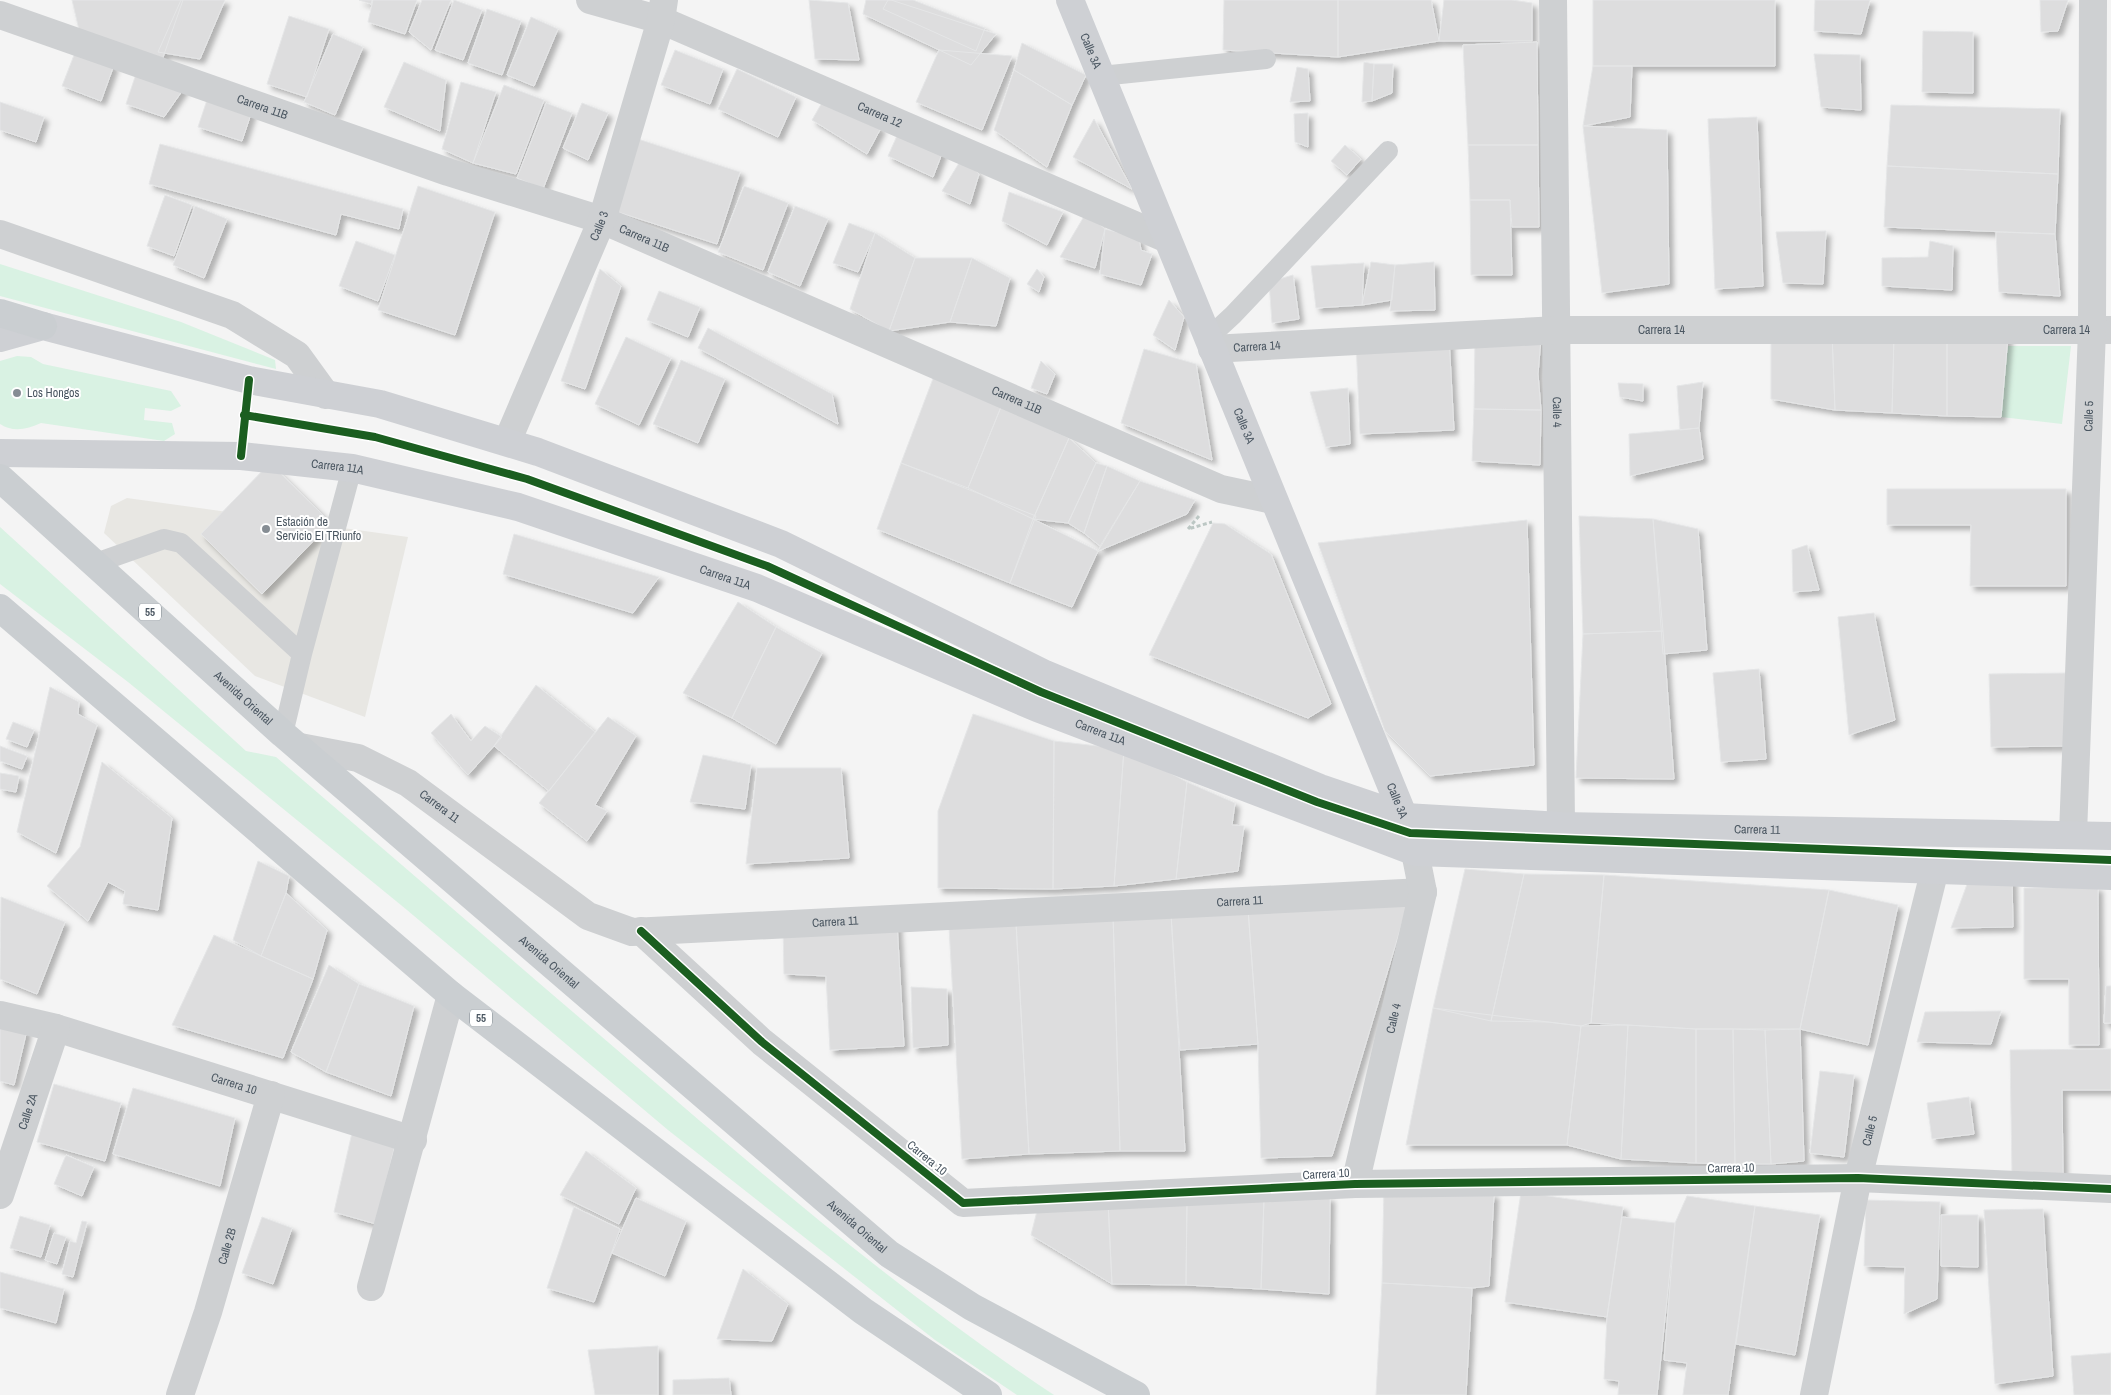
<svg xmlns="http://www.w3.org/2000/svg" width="2111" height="1395" font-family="'Archivo Narrow',sans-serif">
	<defs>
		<filter id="shadow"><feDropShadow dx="4.5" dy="4.5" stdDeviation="2.5" flood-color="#0004"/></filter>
	</defs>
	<rect width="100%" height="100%" fill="#f4f4f4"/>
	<!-- commercial -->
	<path fill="#e8e7e3" d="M127 498 408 537 365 717 255 676 104 533 111 506Z"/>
	<!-- green -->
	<path fill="#d9f2e3" d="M0 264 181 322 275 360 276 369 0 296Z
		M2008 346H2071L2062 424 2001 417Z
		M17 356 31 357 43 364 171 391 181 406 171 411 145 408 144 420 172 423 175 434 164 441 41 423C27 429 14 433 0 424V361Z
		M0 527 246 751 276 757C396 860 517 964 637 1067 771 1182 906 1297 1054 1395H1017L935 1340 668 1130 407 910 128 682 0 584Z"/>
	<!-- building -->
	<path fill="#ddddde" stroke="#e5e6e7" filter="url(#shadow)" d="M72 0H183L160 66 79 30Z
		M181 0H225L200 59 158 52Z
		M359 0H372L371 4Z
		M373 0H417L405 34 368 22Z
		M422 0H451L431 50 409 32Z
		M454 0 482 10 463 60 435 50Z
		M809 0 848 3 859 60 815 59Z
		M866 0H891L996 34 971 65 863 14Z
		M888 0H913L985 28 976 51 883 9Z
		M1224 0H1338V57L1223 50Z
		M1338 0H1431L1439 41 1338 57Z
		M1444 0H1512L1532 3V41H1439Z
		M1593 0H1775V66H1593Z
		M1815 0H1870L1861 34 1814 31Z
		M2040 0H2068L2058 31 2041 32Z
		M487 9 521 21 502 75 468 63Z
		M289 16 329 29 307 97 267 84Z
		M531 17 558 29 534 86 507 75Z
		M1923 31 1973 32V93L1922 92Z
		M333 34 363 47 335 115 304 102Z
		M1537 42 1538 145H1468L1463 45Z
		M1022 43 1086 75 1072 105 1014 70Z
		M76 50 114 65 101 101 62 86Z
		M675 50 723 69 710 104 661 85Z
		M939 50 1012 56 982 130 916 102Z
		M1814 54 1860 55 1861 110 1821 107Z
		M404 62 446 80 440 131 384 107Z
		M1364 62 1374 64 1372 101 1362 102Z
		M1374 64H1393L1392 93 1372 101Z
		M1593 66H1632L1630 117 1583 126Z
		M1297 67 1308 69 1310 101 1290 102Z
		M138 68 187 84 164 117 126 104Z
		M737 69 796 97 778 137 718 109Z
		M1014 70 1072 105 1047 167 994 130Z
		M461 82 496 92 473 163 442 149Z
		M504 85 544 100 516 174 473 163Z
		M209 94 253 108 242 141 198 127Z
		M827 94 881 128 867 154 812 120Z
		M0 102 44 117 36 142 0 130Z
		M546 103 572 113 543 189 517 178Z
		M582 103 608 113 588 160 563 148Z
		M1891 105 2060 109 2058 174 1887 166Z
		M1308 113V147L1295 142 1294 114Z
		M1757 117 1763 286 1715 289 1708 119Z
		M1094 119 1132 189 1073 157Z
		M1583 126 1667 130 1669 284 1602 293Z
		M900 129 943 151 933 177 888 156Z
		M638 139 740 172 717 244 615 211Z
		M160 144 403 209 399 229 341 214 336 235 149 184Z
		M1345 145 1361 159 1347 175 1331 161Z
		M1468 145H1538L1539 227H1512L1510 200H1470Z
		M962 158 979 174 970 204 942 191Z
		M1887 166 2058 174 2055 234 1884 227Z
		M418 186 495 212 455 335 378 310Z
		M744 186 788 203 763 270 718 252Z
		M1009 192 1063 212 1047 245 1002 221Z
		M165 195 192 205 174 256 147 246Z
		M1470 200H1510L1512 275H1471Z
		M195 206 227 219 204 278 173 265Z
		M795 206 828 219 800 286 768 272Z
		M1086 213 1105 229 1095 268 1060 257Z
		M849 223 875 233 858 272 833 263Z
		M1105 229 1139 238 1141 250 1152 254 1141 285 1100 274Z
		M1826 231 1823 284 1783 283 1776 232Z
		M1996 232 2055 234 2060 296 1999 292Z
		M875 233 915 258 889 331 850 309Z
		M356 241 395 255 378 301 339 286Z
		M1930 241 1953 246 1952 290 1882 286V258L1928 257Z
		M915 258H972L950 322 889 331Z
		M972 258 1010 278 996 326 950 322Z
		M1371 262 1395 265 1392 300 1362 305Z
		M1434 262 1435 310 1390 311 1395 265Z
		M1364 263 1362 305 1316 308 1311 266Z
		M600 269 621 286 585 389 561 381Z
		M1037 269 1044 277 1039 292 1027 284Z
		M1293 275 1299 319 1272 323 1269 282Z
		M659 291 700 307 688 337 647 320Z
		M1169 300 1184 317 1175 350 1153 335Z
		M708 328 832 394 838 424 698 348Z
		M1832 333 1835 410 1771 399V337Z
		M1832 333 1894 335 1892 413 1835 410Z
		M1894 335 1947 338V416L1892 413Z
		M2008 336 2001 417 1947 416V338Z
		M626 337 671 358 639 425 595 404Z
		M1475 337 1541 338 1538 374 1541 410 1474 409Z
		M1449 338 1454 430 1360 434 1356 342Z
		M1144 349 1196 364 1212 460 1121 423Z
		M681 360 725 379 698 443 653 424Z
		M1041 361 1055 374 1047 394 1031 388Z
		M934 376 1001 407 968 488 901 463Z
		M1703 382 1699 428 1680 430 1677 386Z
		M1618 383 1643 384V401L1620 397Z
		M1348 388 1350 444 1326 447 1310 392Z
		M1001 407 1069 438 1033 519 968 488Z
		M1474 409 1541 410 1540 465 1472 461Z
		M1699 428 1703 459 1630 476 1629 434Z
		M1069 438 1096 463 1068 523 1033 519Z
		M270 463 331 523 262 594 201 534Z
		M901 463 1036 516 1010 583 877 529Z
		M1096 463 1107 466 1084 533 1068 523Z
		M1107 466 1140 481 1100 546 1084 533Z
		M1140 481 1195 500 1187 514 1098 551Z
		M1887 489H2066V586H1970L1971 525H1887Z
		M1579 516 1653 519 1663 631 1583 634Z
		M1033 519 1098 551 1072 607 1010 583Z
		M1653 519 1698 529 1707 650 1663 654Z
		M1527 520 1534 765 1430 776 1385 731 1318 543Z
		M1213 523 1225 524 1271 554 1331 704 1308 718 1149 655Z
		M514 534 659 577 633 613 503 574Z
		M1807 545 1819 590 1793 592 1792 550Z
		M738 602 776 627 732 718 683 693Z
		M1874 613 1895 720 1849 735 1838 617Z
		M776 627 822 653 776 744 732 718Z
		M1663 631 1674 779 1576 778 1583 634Z
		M1759 669 1766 759 1721 762 1713 673Z
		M2067 673 2069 746 1991 747 1989 674Z
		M536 685 595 732 549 791 494 746Z
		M50 687 79 702 78 714 97 725 56 853 17 832Z
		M451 714 471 741 485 726 502 737 468 775 431 733Z
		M973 714 1054 741 1053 889 938 888V811Z
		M608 717 636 736 595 805 607 811 587 841 539 803Z
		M13 722 34 730 27 747 6 739Z
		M1054 741 1124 749 1114 886 1053 889Z
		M0 746 27 756 22 769 0 761Z
		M1124 749 1187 782 1176 879 1114 886Z
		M703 755 751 765 745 809 690 802Z
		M102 762 172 818 158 910 123 904 125 891 108 882 88 921 47 886 80 847Z
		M757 768H841L849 858 746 864Z
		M0 773 19 776 16 792 0 789Z
		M1187 782 1235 803 1232 825 1244 826 1238 871 1176 879Z
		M258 861 289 876 286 893 261 956 233 940Z
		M1465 869 1524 874 1491 1021 1433 1008Z
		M1524 874 1604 875 1591 1023 1581 1026 1548 1022 1491 1021Z
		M1604 875 1829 890 1800 1029H1696L1591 1023Z
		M2012 878 2013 927 1951 928 1969 879Z
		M2098 887 2099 1045H2069V979H2024V888Z
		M1829 890 1898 905 1868 1045 1800 1029Z
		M286 893 327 930 313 979 261 956Z
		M1 897 65 922 37 994 0 979Z
		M1409 900 1332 1156 1261 1158 1258 1044 1248 909Z
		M1248 909 1258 1044 1180 1050 1171 914Z
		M1113 914H1171L1185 1151H1120Z
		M1113 914 1120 1151 1029 1154 1016 923Z
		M897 923 904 1046 830 1050 826 976 784 974 783 926Z
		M1016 923 1029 1154 962 1159 949 927Z
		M214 935 313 979 283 1058 172 1025Z
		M329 965 359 984 326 1072 291 1052Z
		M359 984 414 1006 391 1096 326 1072Z
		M2106 986H2111V1023H2104Z
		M911 987 947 989 948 1045 913 1048Z
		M1433 1008 1581 1026 1567 1145H1406Z
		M2001 1011 1991 1044 1917 1042 1925 1012Z
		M0 1024 27 1030 14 1085 0 1081Z
		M1628 1025 1696 1029V1163L1621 1159Z
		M1628 1025 1621 1159 1567 1145 1581 1026Z
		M1696 1029H1733L1735 1164 1696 1163Z
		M1733 1029 1765 1030 1771 1164H1735Z
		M1800 1029 1804 1161 1771 1164 1765 1030Z
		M2111 1049V1090H2062L2063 1174H2012L2010 1050Z
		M1820 1071 1854 1075 1844 1157 1810 1153Z
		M54 1084 121 1103 105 1161 37 1142Z
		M133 1088 235 1118 220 1186 113 1154Z
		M1969 1097 1974 1134 1932 1139 1927 1103Z
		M354 1124 397 1136 376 1224 334 1212Z
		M586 1151 636 1188 619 1224 560 1195Z
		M66 1155 94 1167 82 1196 54 1184Z
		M1384 1186 1494 1194 1489 1286 1472 1288 1382 1283Z
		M1521 1192 1623 1207 1607 1317 1505 1302Z
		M1687 1196 1755 1206 1728 1395H1683L1687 1363 1664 1360 1675 1223Z
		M1330 1197 1329 1294 1261 1289 1264 1198Z
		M636 1198 686 1221 665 1276 612 1253Z
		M1264 1198 1261 1289 1186 1285 1187 1199Z
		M1187 1199 1186 1285 1112 1284 1108 1201Z
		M1866 1200 1940 1202 1937 1299 1904 1314 1905 1267 1864 1266Z
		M1108 1201 1112 1284 1031 1235 1039 1203Z
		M1755 1206 1820 1215 1795 1355 1736 1344Z
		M574 1207 620 1229 594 1302 547 1288Z
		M2043 1209 2053 1376 1995 1384 1984 1210Z
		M1941 1215H1978V1267L1941 1266Z
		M20 1216 50 1225 41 1257 10 1248Z
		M262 1217 292 1228 273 1284 242 1273Z
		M1622 1217 1675 1223 1657 1395H1618L1619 1381 1604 1379 1607 1317Z
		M82 1221 87 1222 73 1277 62 1274 70 1241 76 1243Z
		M54 1233 66 1237 57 1264 45 1260Z
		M743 1269 788 1304 772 1341 717 1339Z
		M0 1272 64 1289 56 1323 0 1308Z
		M1382 1283 1472 1288 1466 1395H1376Z
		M658 1346V1395H595L588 1350Z
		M2111 1353V1395H2074L2071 1356Z
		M729 1378 731 1395H673V1380Z"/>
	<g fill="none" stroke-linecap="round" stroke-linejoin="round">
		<!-- path -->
		<path stroke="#bcc7c4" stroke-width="3" stroke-dasharray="4 2.5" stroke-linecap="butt" d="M1199 516 1188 529 1212 522"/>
		<!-- lane -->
		<path stroke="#ced0d2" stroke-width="20" d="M1101 76 1266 59
			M1207 339 1233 315 1388 151
			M96 563 164 539 181 543 302 654
			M283 734 302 654 352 468"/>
		<!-- street -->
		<g stroke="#ced0d2" stroke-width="28">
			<path id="s1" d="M590 0 661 20 1167 239"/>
			<path id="s2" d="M1553 0 1561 826"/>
			<path id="s3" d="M0 15 448 172 602 220 1221 489 1273 500"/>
			<path d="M0 234 232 315 297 355 326 395"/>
			<path id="s4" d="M1212 349 1558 330H2111"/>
			<path id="s5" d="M507 442 602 220 661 20 664 0"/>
			<path id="s6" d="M300 747 358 758 408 783 588 916 632 932 1423 892"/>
			<path id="s7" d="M2073 834 2092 330 2093 0"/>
			<path d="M641 931 762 1042 963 1203 1355 1184 1858 1178 2111 1189"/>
			<path id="s8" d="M0 1015 56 1028 413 1140"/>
			<path id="s9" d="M1355 1184 1423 892 1415 852"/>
			<path id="s10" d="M0 1195 56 1028"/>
			<path d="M371 1287 451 995"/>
			<path id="s11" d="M180 1395 208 1312 271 1095"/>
			<path id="s12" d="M1814 1395 1858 1178 1935 869"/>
		</g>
		<!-- secondary -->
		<g stroke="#ced0d4" stroke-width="28">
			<path id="s13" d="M1070 0 1408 827"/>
			<path id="s14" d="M0 338 43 326 249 380 380 404 538 452 781 544 1045 674 1320 788 1405 817 1561 826 2111 836"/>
			<path id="s15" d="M0 453 241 456 352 468 518 507 757 588 1037 708 1415 852 2111 876"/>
		</g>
		<!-- primary -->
		<g stroke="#caced1" stroke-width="28">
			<path d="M0 313 43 326"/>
			<path id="s16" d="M0 478 283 734 889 1254 972 1307 1136 1395"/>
			<path d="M0 608 451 995 863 1311 988 1395"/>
		</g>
		<!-- cycleway casing -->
		<g stroke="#fff" stroke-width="11">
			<path id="cycleway" d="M244 415 375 437 527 479 767 566 1041 692 1317 802 1410 833 2111 860
				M241 456 249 380
				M641 931 762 1042 963 1203 1355 1184 1858 1178 2111 1189"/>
		</g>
		<!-- cycleway -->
		<use href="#cycleway" stroke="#1b5e20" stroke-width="8"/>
	</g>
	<!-- markers -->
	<g fill="#868d94" stroke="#fff" stroke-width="2">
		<circle cx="17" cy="393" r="5"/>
		<circle cx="266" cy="529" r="5"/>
	</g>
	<g text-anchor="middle" stroke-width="4" stroke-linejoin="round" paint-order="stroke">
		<!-- shield labels -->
		<g fill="#fff" stroke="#808990" stroke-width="1">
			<rect x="139" y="603.5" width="22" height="17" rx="4"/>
			<rect x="470" y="1009.5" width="22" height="17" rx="4"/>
		</g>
		<g font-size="11" font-weight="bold" fill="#4a5661">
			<text x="150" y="616">55</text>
			<text x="481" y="1022">55</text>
		</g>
		<!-- street labels -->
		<g font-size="12" fill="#4a5661" stroke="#fff">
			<text dy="4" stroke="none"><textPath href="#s13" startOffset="55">Calle 3A</textPath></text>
			<text dy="4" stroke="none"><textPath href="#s3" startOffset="278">Carrera 11B</textPath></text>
			<text dy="4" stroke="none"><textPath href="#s1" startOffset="312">Carrera 12</textPath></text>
			<text dy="4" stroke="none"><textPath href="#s5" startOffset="235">Calle 3</textPath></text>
			<text dy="4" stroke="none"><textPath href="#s3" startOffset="682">Carrera 11B</textPath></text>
			<text dy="4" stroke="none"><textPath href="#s4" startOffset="450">Carrera 14</textPath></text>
			<text dy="4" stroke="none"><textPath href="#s4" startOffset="855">Carrera 14</textPath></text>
			<text dy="4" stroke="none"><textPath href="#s4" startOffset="45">Carrera 14</textPath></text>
			<text dy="4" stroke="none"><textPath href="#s3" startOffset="1088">Carrera 11B</textPath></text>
			<text dy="4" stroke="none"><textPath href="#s2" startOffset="412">Calle 4</textPath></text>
			<text dy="4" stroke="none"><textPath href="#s7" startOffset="418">Calle 5</textPath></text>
			<text dy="4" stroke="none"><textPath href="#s13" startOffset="460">Calle 3A</textPath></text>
			<text dy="4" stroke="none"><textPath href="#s15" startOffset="338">Carrera 11A</textPath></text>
			<text dy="4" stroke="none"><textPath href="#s15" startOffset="742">Carrera 11A</textPath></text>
			<text dy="4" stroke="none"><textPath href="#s16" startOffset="328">Avenida Oriental</textPath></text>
			<text dy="4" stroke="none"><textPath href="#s15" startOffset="1148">Carrera 11A</textPath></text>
			<text dy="4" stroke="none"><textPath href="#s13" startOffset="865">Calle 3A</textPath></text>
			<text dy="4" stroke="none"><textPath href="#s6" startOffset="154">Carrera 11</textPath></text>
			<text dy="4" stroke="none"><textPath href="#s14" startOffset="1850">Carrera 11</textPath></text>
			<text dy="4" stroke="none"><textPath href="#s6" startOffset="994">Carrera 11</textPath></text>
			<text dy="4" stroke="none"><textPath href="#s6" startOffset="589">Carrera 11</textPath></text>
			<text dy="4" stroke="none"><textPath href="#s16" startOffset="732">Avenida Oriental</textPath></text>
			<text dy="4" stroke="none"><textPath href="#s9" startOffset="170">Calle 4</textPath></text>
			<text dy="4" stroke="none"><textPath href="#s8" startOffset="244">Carrera 10</textPath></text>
			<text dy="4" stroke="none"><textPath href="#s10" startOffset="88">Calle 2A</textPath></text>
			<text dy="4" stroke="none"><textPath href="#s12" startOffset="270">Calle 5</textPath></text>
			<text transform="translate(927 1158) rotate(39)" y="4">Carrera 10</text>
			<text transform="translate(1731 1168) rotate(-1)" y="4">Carrera 10</text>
			<text transform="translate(1326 1174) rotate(-3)" y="4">Carrera 10</text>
			<text dy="4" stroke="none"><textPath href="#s16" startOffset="1138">Avenida Oriental</textPath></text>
			<text dy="4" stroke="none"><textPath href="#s11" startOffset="156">Calle 2B</textPath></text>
		</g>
		<!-- poi labels -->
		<g font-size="12" fill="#4a5661" stroke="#fff" text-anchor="start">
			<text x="27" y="397">Los Hongos</text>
			<text x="276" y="526">Estación de<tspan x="276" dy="14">Servicio El TRiunfo</tspan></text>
		</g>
	</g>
</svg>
